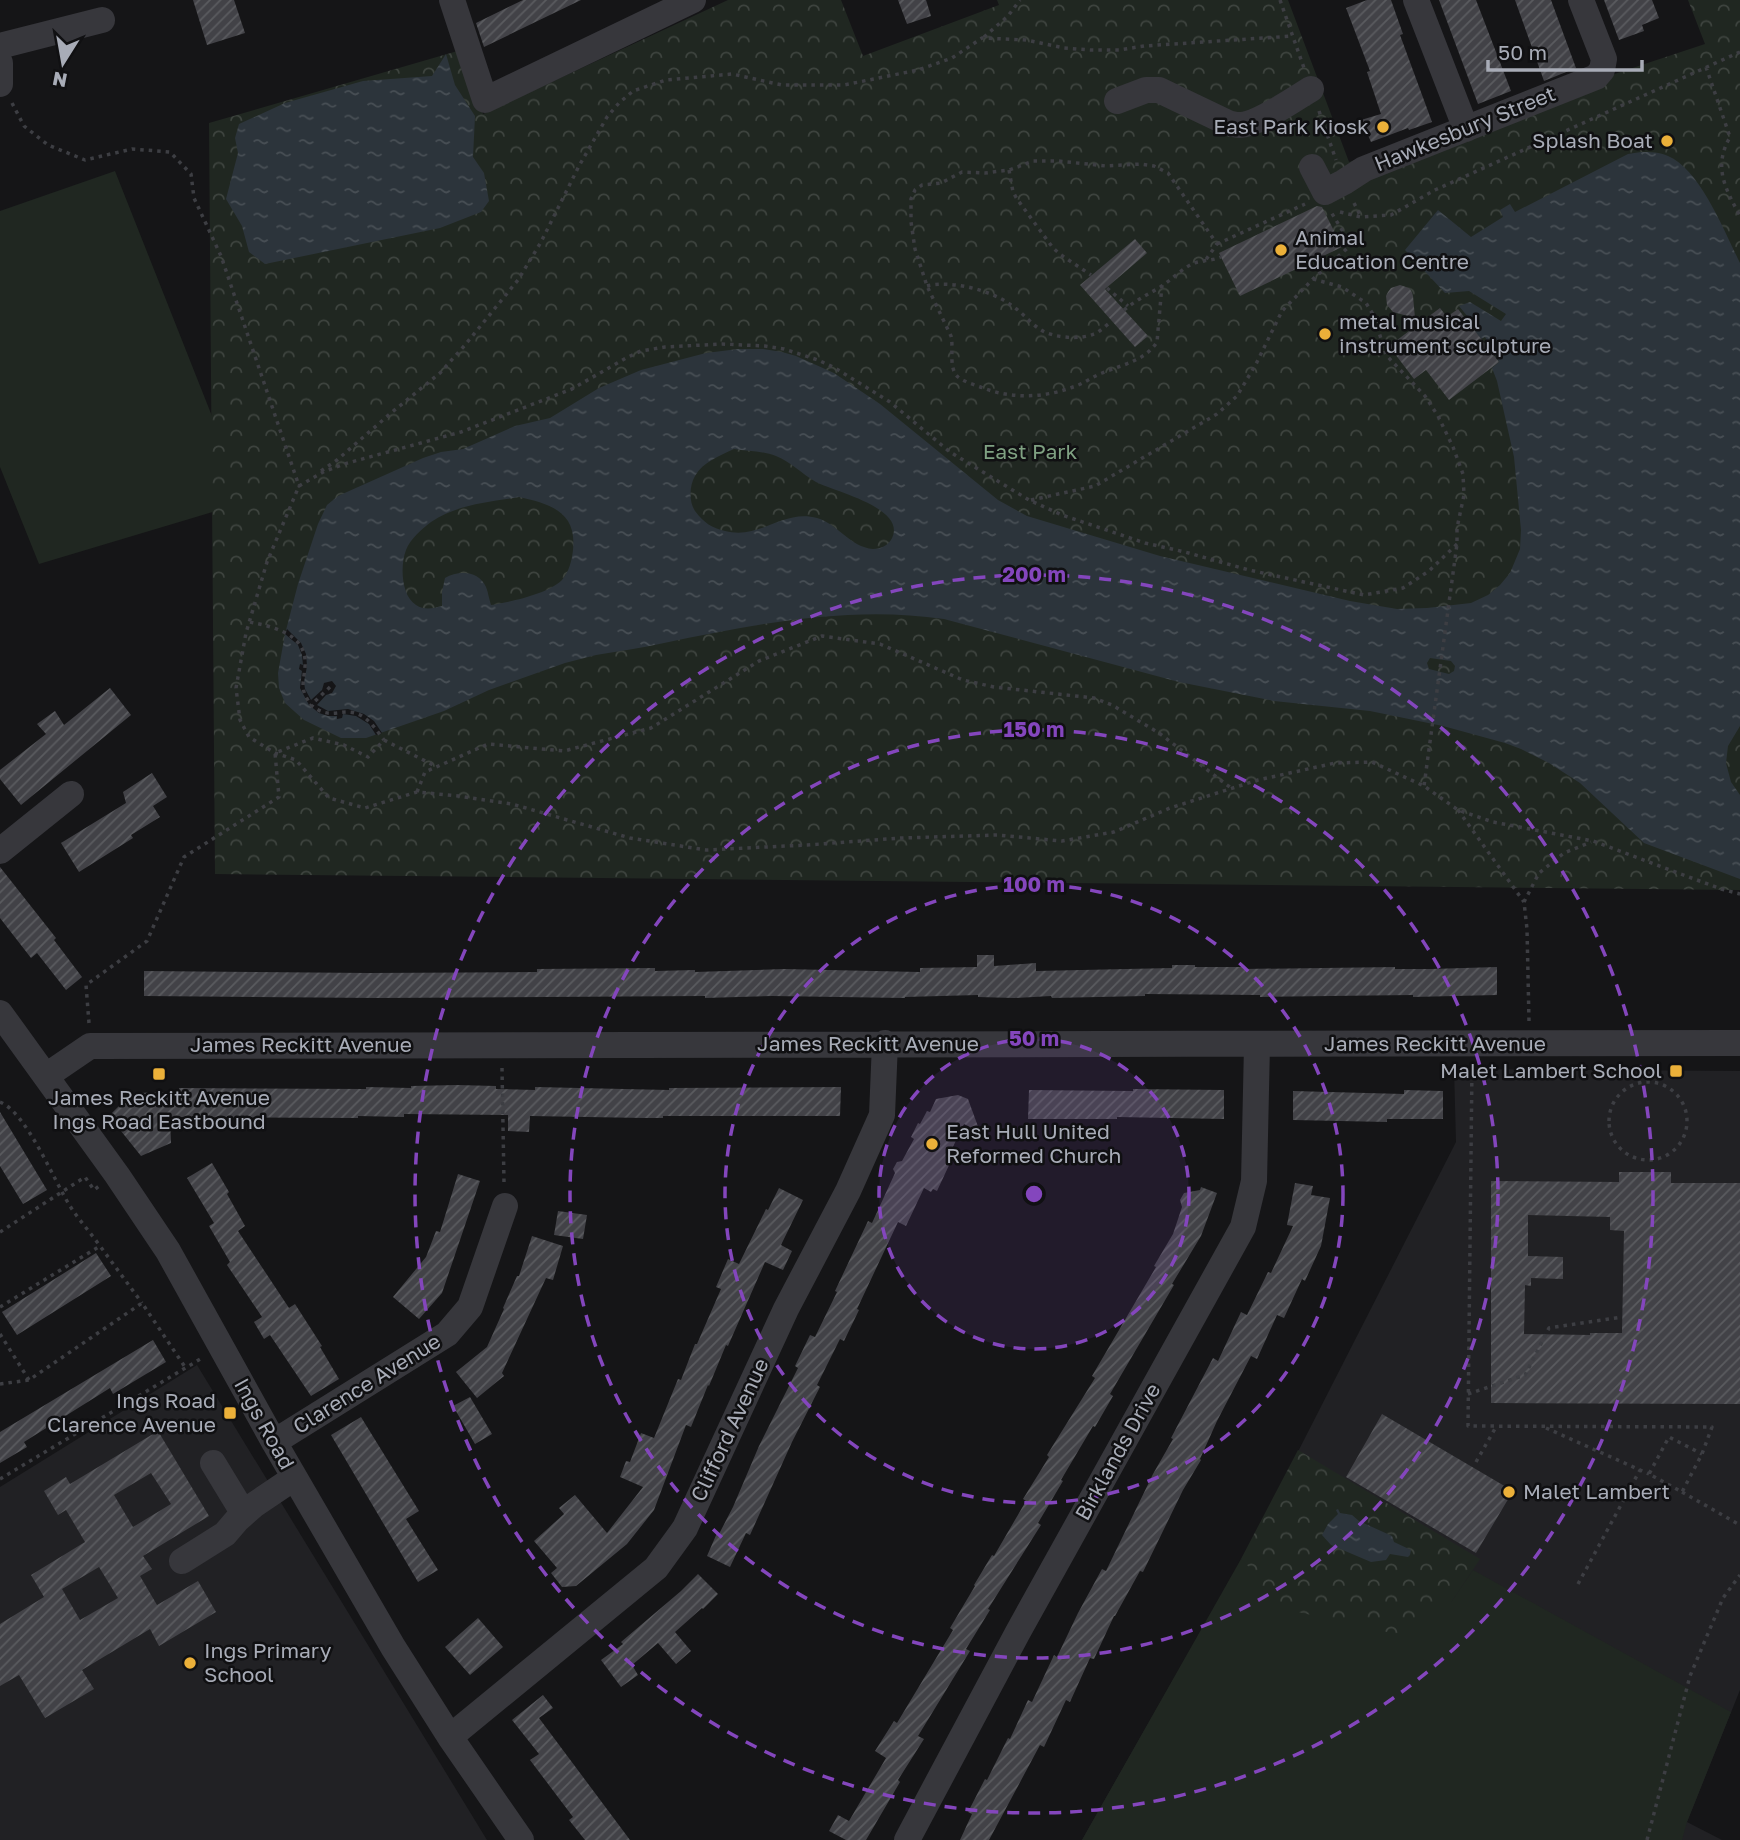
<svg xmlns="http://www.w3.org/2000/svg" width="1740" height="1840" font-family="'Golos Text',sans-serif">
	<defs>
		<pattern id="park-crowns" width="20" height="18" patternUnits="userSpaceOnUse" patternTransform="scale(1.75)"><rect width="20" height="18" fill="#202721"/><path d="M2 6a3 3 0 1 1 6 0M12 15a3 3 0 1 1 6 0" fill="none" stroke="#3e443f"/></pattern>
		<pattern id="water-ripples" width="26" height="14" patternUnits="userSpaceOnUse" patternTransform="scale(1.75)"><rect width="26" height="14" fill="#2c343b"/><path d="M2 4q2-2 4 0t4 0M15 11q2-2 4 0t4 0" fill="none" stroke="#484f55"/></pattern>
		<pattern id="building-hatch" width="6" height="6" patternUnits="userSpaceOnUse" patternTransform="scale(1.75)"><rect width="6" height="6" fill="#424247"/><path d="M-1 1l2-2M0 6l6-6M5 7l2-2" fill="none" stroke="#5a5b5f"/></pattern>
	</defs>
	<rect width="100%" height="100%" fill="#151517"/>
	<!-- built -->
	<path fill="#212124" d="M1454 1069 1740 1071V1690L1687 1822 1722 1840H1082L1256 1534 1456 1142Z
		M197 1365 487 1840H0V1487Z"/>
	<!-- grass -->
	<path fill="#202721" d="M115 171 246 502 39 564 0 467V211Z
		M1241 1559 1254 1571 1451 1602 1473 1570 1731 1712 1687 1822 1682 1840H1082Z"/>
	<!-- park -->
	<path fill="url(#park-crowns)" d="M728 0H841L863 56 999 5 997 0H1288L1349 162 1705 44 1688 0H1740V890L215 874 209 123 461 50 483 114Z
		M1298 1450 1480 1559 1451 1602 1396 1634 1258 1603 1254 1572 1241 1559Z"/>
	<!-- water -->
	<path fill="url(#water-ripples)" fill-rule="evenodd" d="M446 54 455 85 475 116 473 157 484 173 489 201 481 212 440 228 265 264 249 252 242 226 226 199 238 153 235 138 239 124 285 103 363 81 432 76Z
		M1641 152C1650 152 1660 152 1668 156 1700 169 1725 233 1740 263V726L1728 746 1726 763 1731 782 1740 795V879L1644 843 1580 783 1549 763 1521 749 1505 743 1443 726 1370 711 1274 701 1179 682 944 619C850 605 756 624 664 643 642 648 618 651 596 655L565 663 489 690 444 711 366 738H341L304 720 285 703 279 688 278 673 285 634 298 584 318 524 327 505 338 496 423 458 441 452 463 449 515 426 550 418 599 388 641 370 706 353 738 349H763L782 352 796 356 834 373 880 404 998 500 1027 516 1160 556 1350 601 1397 609 1427 608 1471 603 1488 595 1500 585 1510 573 1520 549 1521 530 1514 457 1497 381 1492 368 1499 362 1485 337 1481 339 1474 330 1476 327 1459 306 1470 302 1501 321 1506 314 1469 291 1445 293 1405 250 1438 210 1471 237 1503 217 1500 210 1510 204 1515 212 1628 154ZM734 449C747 451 763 451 776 456 791 462 802 474 816 482 832 491 910 508 891 540 887 546 880 549 873 549 850 547 838 524 817 518 782 509 761 540 725 531 712 528 704 523 695 511 689 502 689 486 695 476 703 462 719 456 734 449ZM519 497C551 504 577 512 573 550 572 560 569 572 562 580 548 594 510 602 491 605 489 599 488 592 486 587 479 571 459 570 445 578L442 592V606C434 608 425 611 416 605 401 596 400 565 406 550 410 539 422 529 431 522 458 504 489 502 519 497ZM1430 658 1451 661 1455 666 1454 671 1449 674 1429 669 1427 663Z
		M1338 1509 1340 1513 1352 1515 1359 1521 1392 1536 1394 1542 1411 1550 1410 1555 1408 1557 1390 1554 1386 1560 1371 1562 1331 1545 1322 1535 1328 1524 1338 1514 1336 1510Z"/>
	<!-- pier -->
	<path fill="#151517" d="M287 629 301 643 306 654 307 666 304 682 305 689 311 700 322 690 324 683 332 681 336 686 332 693 326 695 317 705 328 711 348 709 364 714 374 721 382 733 376 735 369 724 356 716 343 714 342 718 337 719V716H328L319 713 309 705 300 688 302 671 299 669 300 664 303 665 302 655 298 645 285 634Z"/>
	<!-- building -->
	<path fill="url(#building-hatch)" fill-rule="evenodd" d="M193 0H234L245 33 207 45Z
		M523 0H581L484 47 476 23Z
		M898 0H926L931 16 907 24Z
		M1367 0H1391L1403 34 1400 35 1432 122 1409 130 1408 128 1371 142 1361 120 1381 114 1367 72 1370 71 1346 8Z
		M1439 0H1476L1511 91 1478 104Z
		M1515 0H1551L1576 68 1544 81Z
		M1604 0H1652L1659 18 1642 25 1644 31 1619 40Z
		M1317 206 1322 207 1342 247 1240 296 1219 253Z
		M1135 239 1147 253 1105 289 1148 336 1135 347 1080 285Z
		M1400 285 1409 288 1412 292 1413 296 1415 318 1393 312 1387 305 1386 296 1388 292 1391 288Z
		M1440 308 1447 317 1458 309 1499 362 1449 400 1426 370 1414 379 1389 346Z
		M110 688 131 715 21 805 0 779V770L46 734 37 724 55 711 64 725Z
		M152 773 167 797 153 806 160 817 131 835 133 838 79 872 61 843 126 803 123 792Z
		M0 867 56 938 54 940 82 977 66 990 37 953 31 958 0 918Z
		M977 955H994V966L1036 963V971L1172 968V965H1195V967H1243V969L1395 967V969H1431L1497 967V995L1413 997V995L1260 997V995L1145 994V996L1052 998 1051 996 1014 998 978 997V995L905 997V998L772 996 705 998V996L377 998 144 996V971L369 973 537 972V969L655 968V971L695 970V972L784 969 920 972V968L977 967Z
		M457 1085 496 1086V1089L535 1090V1087L669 1090V1088L841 1087 840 1116H663V1118H644L530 1116 529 1132 508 1131V1115L404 1114V1117L358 1116V1118L170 1117 171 1143 141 1156 109 1116 132 1093 179 1092V1088L366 1089V1087L411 1088V1086Z
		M1133 1089 1224 1090V1119L1117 1117V1119H1028L1029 1090 1133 1091Z
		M1404 1090 1443 1091V1119H1387V1122L1293 1120V1091L1404 1094Z
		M958 1095 968 1099 980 1132 964 1124 947 1159 951 1161 937 1191 933 1189 931 1192 924 1188 906 1226 898 1222 857 1309 859 1310 844 1341 840 1339 817 1385 820 1387 792 1442 750 1535 746 1533 730 1567 707 1556 717 1533 719 1534 733 1507 759 1446 798 1368 795 1366 810 1335 815 1337 837 1292 835 1291 868 1221 872 1223 895 1173 893 1169 897 1162 902 1161 914 1139 911 1137 918 1123 920 1124 927 1111 930 1112 936 1099Z
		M0 1112 47 1190 23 1204 0 1166Z
		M212 1163 229 1192 227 1194 245 1226 238 1231 289 1308 295 1304 322 1346 320 1347 339 1379 311 1396 270 1335 264 1339 254 1322 262 1317 227 1265 230 1262 209 1226 214 1223 187 1178Z
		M1619 1172H1671V1183H1740V1404L1491 1403V1181L1619 1182ZM1528 1215 1610 1217V1230L1624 1231 1622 1333H1590V1335L1524 1334 1525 1285 1531 1286V1278L1563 1279V1257L1528 1256Z
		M458 1174 480 1181 442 1293 419 1319 393 1297 426 1257 436 1231 440 1232Z
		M1295 1183 1313 1186 1311 1195 1330 1198 1321 1246 1305 1281 1302 1279 1284 1318 1277 1315 1257 1359 1251 1356 1217 1421 1200 1459 1201 1460 1183 1490 1143 1572 1140 1571 1115 1616H1114L1094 1659 1090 1658 1070 1702 1066 1700 1044 1747 1040 1745 989 1840H960L972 1814 968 1812 985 1779 987 1780 1008 1738 1010 1739 1028 1700 1032 1702 1054 1655 1057 1657 1078 1613 1102 1569 1106 1571 1153 1474 1173 1439 1171 1438 1213 1358 1218 1361 1241 1312 1247 1315 1268 1272 1271 1273 1293 1226 1287 1225Z
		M1201 1187 1217 1193 1201 1236 1172 1284 1174 1285 1110 1394 1113 1396 1095 1427 1093 1426 1061 1480 1063 1481 1038 1523 1041 1525 988 1609 990 1610 966 1649 970 1651 918 1736 924 1739 898 1780 900 1782 866 1840H846L829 1831 838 1815 849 1821 886 1758 875 1751 894 1721 897 1723 953 1630 950 1628 975 1586 974 1585 992 1555 994 1556 1026 1501 1023 1499 1049 1457 1047 1455 1095 1378 1092 1376 1156 1267 1154 1266 1173 1234 1182 1207 1180 1200 1184 1193 1200 1190Z
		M779 1188 803 1200 781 1245 792 1251 783 1270 765 1262 728 1346 726 1345 709 1386 708 1385 691 1427 686 1425 654 1510 627 1544 576 1586 562 1587 551 1573 557 1568 534 1541 564 1514 559 1508 575 1495 607 1533 643 1487 620 1477 626 1461 630 1462 641 1433 654 1438 678 1379 681 1380 695 1344H697L721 1289 716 1287 728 1259 739 1264 766 1209 768 1210Z
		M558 1211 587 1215 583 1239 554 1235Z
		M532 1236 563 1246 553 1280 546 1278 502 1373 504 1376 477 1398 456 1372 487 1347 504 1309 503 1308 517 1276H519Z
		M96 1253 111 1276 17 1335 2 1312Z
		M153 1340 166 1362 113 1394 110 1388 24 1442 27 1447 0 1463V1432Z
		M470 1397 492 1434 475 1444 453 1406Z
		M1382 1414 1513 1491 1476 1553 1346 1477Z
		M361 1417 419 1511 406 1519 438 1570 418 1582 331 1435Z
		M158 1431 209 1516 143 1556 152 1569 140 1576 157 1605 198 1581 216 1612 159 1646 150 1629 82 1670 94 1689 45 1718 19 1675 0 1686V1624L44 1597 31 1575 85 1542 66 1510 58 1515 44 1491 66 1477 70 1484ZM151 1473 171 1504 133 1527 114 1495ZM99 1567 118 1598 80 1620 62 1589Z
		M698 1574 718 1594 703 1609 702 1608 675 1632 691 1651 676 1664 658 1643 632 1665 638 1675 621 1687 601 1660 623 1644 621 1642 681 1591Z
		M478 1618 503 1647 470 1675 445 1647Z
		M543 1695 553 1708 539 1718 630 1840H585L569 1820 573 1817 530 1760 539 1754 512 1720Z"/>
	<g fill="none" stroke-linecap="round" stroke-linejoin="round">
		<!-- path -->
		<path stroke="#3d3e43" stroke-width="3.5" stroke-dasharray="3.5 5" stroke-linecap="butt" d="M1280 0 1304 68
			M984 37 1008 16 1020 0
			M1706 67 1730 137C1713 167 1725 188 1740 216
			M12 103 24 126 48 145 85 160 132 149 170 152 191 174 194 198 221 256 299 486 300 485
			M1319 111 1336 160
			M1009 170 1013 192 1017 199 1053 248 1061 255 1091 275
			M1354 203 1361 217
			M1340 212 1361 217 1391 215 1435 190 1740 52
			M1217 244 1305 204
			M1313 279 1342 287 1366 303 1374 316 1386 355 1425 396 1438 416 1453 447 1463 474 1464 495 1457 528V544L1424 786
			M1162 285 1157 342C1145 361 1121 365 1102 373 1092 377 1083 384 1073 387 1044 398 1012 399 983 388 976 385 964 382 958 377 948 368 954 348 951 336L927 286 915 249 911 222V199L915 190 922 185 941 183 962 172 985 173 1009 170 1033 161H1058L1106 166 1141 164 1154 166 1168 173 1217 244 1205 261
			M927 286C951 280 991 290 1011 305 1022 312 1030 323 1041 330 1054 338 1080 340 1094 334 1100 332 1106 325 1112 321
			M1107 288 1128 306
			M1124 310C1136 300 1149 294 1162 286 1172 279 1183 268 1194 263 1203 260 1212 261 1221 257
			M321 471 337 460 391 413 440 373 465 345 518 280 541 242 579 166 607 117 619 103 633 91 666 80 732 74 782 85H844L918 70 952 58 982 38 1026 40 1064 48 1091 50H1119L1144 46 1293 36
			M1031 500 1095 486 1217 414 1237 396 1256 364 1282 311 1313 279 1351 245 1331 212
			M1457 544 1429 571 1403 588 1364 595 1249 570 1185 552 1145 543 1062 515 1029 500 950 452 890 402 835 368 818 360 784 349 765 346 722 344 665 347 641 351 626 358 572 389 461 432 344 464 323 472 299 486 267 562 246 633 236 688 240 720 249 737 275 753 296 760 329 798 365 808 417 792 458 796 512 804 630 838 706 850 807 845 901 838 997 835 1062 841 1114 832 1170 808 1258 780 1335 763 1372 762 1424 786 1458 810 1493 822 1593 841 1721 889 1740 894
			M250 622C275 627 308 635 305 667 303 686 300 689 311 705
			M330 687 311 705C331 722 342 706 360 715 370 720 377 731 384 740
			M417 792 425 772 488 744 564 751 651 728 759 661 822 636 880 644 963 680 994 687 1094 698 1112 705 1159 733 1231 788
			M1458 810 1524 902
			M1529 1021 1527 929 1524 902 1539 873 1564 853 1591 842
			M89 1023 86 985 147 941 184 857 279 797 275 753 313 738 344 745 368 757 384 740 437 767
			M1472 1066 1468 1426 1712 1427 1702 1454 1682 1492 1649 1474 1669 1437 1702 1454
			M1639 1066 1640 1083
			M502 1068 504 1183
			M1609 1121a39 39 0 1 1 78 0a39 39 0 1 1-78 0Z
			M0 1102C27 1113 53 1179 70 1206 79 1220 90 1232 100 1246
			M0 1232 85 1177 94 1190 99 1186
			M0 1307 100 1246 142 1303
			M0 1334 29 1380
			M0 1384 29 1380 142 1303 185 1367
			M1468 1394 1525 1375 1549 1328 1622 1317
			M1546 1428 1649 1474
			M1476 1462 1496 1427
			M0 1479 202 1358
			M1682 1492 1740 1525
			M1578 1584 1640 1470
			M1647 1840 1690 1676 1723 1598 1740 1575"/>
		<!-- minor -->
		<path stroke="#37373c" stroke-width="26" d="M452 0 485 100 693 0
			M1416 0 1466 129
			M0 46 102 20
			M0 63V84
			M1117 101 1146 90H1159L1228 123C1232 124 1236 125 1239 125 1256 126 1296 98 1311 89
			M1312 167 1325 192 1344 182 1364 169 1596 77 1602 70 1604 59 1581 0
			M0 851 71 794
			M0 1013 117 1175 168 1251 274 1442 393 1647 450 1737 521 1840
			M46 1076 90 1046C640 1044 1190 1044 1740 1043
			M274 1442 447 1334 470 1307 505 1206
			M213 1463 244 1514
			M182 1561 225 1534 237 1520 254 1505 294 1478
			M450 1737 656 1568 685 1528 786 1309 848 1191 882 1115 885 1043
			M907 1840 1018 1632 1243 1227 1254 1181 1257 1045"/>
	</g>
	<!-- distance rings -->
	<circle cx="1034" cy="1194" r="155" fill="#8446bd" fill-opacity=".12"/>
	<g fill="none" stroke="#8446bd" stroke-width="3.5" stroke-dasharray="12 9">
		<circle cx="1034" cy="1194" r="155"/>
		<circle cx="1034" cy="1194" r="309"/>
		<circle cx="1034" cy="1194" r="464"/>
		<circle cx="1034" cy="1194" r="619"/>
	</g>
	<!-- markers -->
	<g fill="#ebb039" stroke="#101012" stroke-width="2.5">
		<circle cx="1383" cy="127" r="7"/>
		<circle cx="1667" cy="141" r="7"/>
		<circle cx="1281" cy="250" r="7"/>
		<circle cx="1325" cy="334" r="7"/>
		<rect x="1669" y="1064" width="14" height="14" rx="3.5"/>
		<rect x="152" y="1067" width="14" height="14" rx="3.5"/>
		<circle cx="932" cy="1144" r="7"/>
		<rect x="223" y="1406" width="14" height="14" rx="3.5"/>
		<circle cx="1509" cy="1492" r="7"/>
		<circle cx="190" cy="1663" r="7"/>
	</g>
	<g text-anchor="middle" stroke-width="5" stroke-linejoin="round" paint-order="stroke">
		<!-- poi labels -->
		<g font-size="21" fill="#a8acb7" stroke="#101012" text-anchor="start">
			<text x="1369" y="134" text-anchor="end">East Park Kiosk</text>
			<text x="1653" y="148" text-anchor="end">Splash Boat</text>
			<text x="1295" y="245">Animal<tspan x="1295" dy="24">Education Centre</tspan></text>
			<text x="1339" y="329">metal musical<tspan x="1339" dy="24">instrument sculpture</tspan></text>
			<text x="1662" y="1078" text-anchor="end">Malet Lambert School</text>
			<text x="159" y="1105" text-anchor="middle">James Reckitt Avenue<tspan x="159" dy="24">Ings Road Eastbound</tspan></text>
			<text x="946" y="1139">East Hull United<tspan x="946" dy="24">Reformed Church</tspan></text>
			<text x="216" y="1408" text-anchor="end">Ings Road<tspan x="216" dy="24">Clarence Avenue</tspan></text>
			<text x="1523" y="1499">Malet Lambert</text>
			<text x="204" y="1658">Ings Primary<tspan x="204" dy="24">School</tspan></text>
		</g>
		<!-- street labels -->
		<g font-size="21" fill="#a8acb7" stroke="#101012">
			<text transform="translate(1465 129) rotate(-22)" y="7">Hawkesbury Street</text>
			<text x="868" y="1051">James Reckitt Avenue</text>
			<text x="1435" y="1051">James Reckitt Avenue</text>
			<text x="301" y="1052">James Reckitt Avenue</text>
			<text transform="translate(367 1384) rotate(-32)" y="7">Clarence Avenue</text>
			<text transform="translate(264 1424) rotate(61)" y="7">Ings Road</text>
			<text transform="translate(730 1430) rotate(-65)" y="7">Clifford Avenue</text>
			<text transform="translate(1118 1452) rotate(-61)" y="7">Birklands Drive</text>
		</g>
		<!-- park labels -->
		<g font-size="21" fill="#7fa182" stroke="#101012">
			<text x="1030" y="459">East Park</text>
		</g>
	</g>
	<circle cx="1034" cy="1194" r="10" fill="#8446bd" stroke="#101012" stroke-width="3.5"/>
	<g font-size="21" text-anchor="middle" font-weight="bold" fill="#8446bd" stroke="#101012" stroke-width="5" stroke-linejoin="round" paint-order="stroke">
		<text x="1034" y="582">200 m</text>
		<text x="1034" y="737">150 m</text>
		<text x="1034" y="892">100 m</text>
		<text x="1034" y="1046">50 m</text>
	</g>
	<!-- north arrow -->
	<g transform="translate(63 63) rotate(191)" stroke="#101012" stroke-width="5" paint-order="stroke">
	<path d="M0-5L12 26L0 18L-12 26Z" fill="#a8acb7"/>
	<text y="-10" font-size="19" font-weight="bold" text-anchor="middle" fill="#a8acb7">N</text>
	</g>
	<!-- scale -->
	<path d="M1488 60v10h154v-10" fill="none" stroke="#a8acb7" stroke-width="3.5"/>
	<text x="1498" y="60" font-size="21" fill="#a8acb7" stroke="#101012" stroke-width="5" paint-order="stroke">50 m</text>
</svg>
